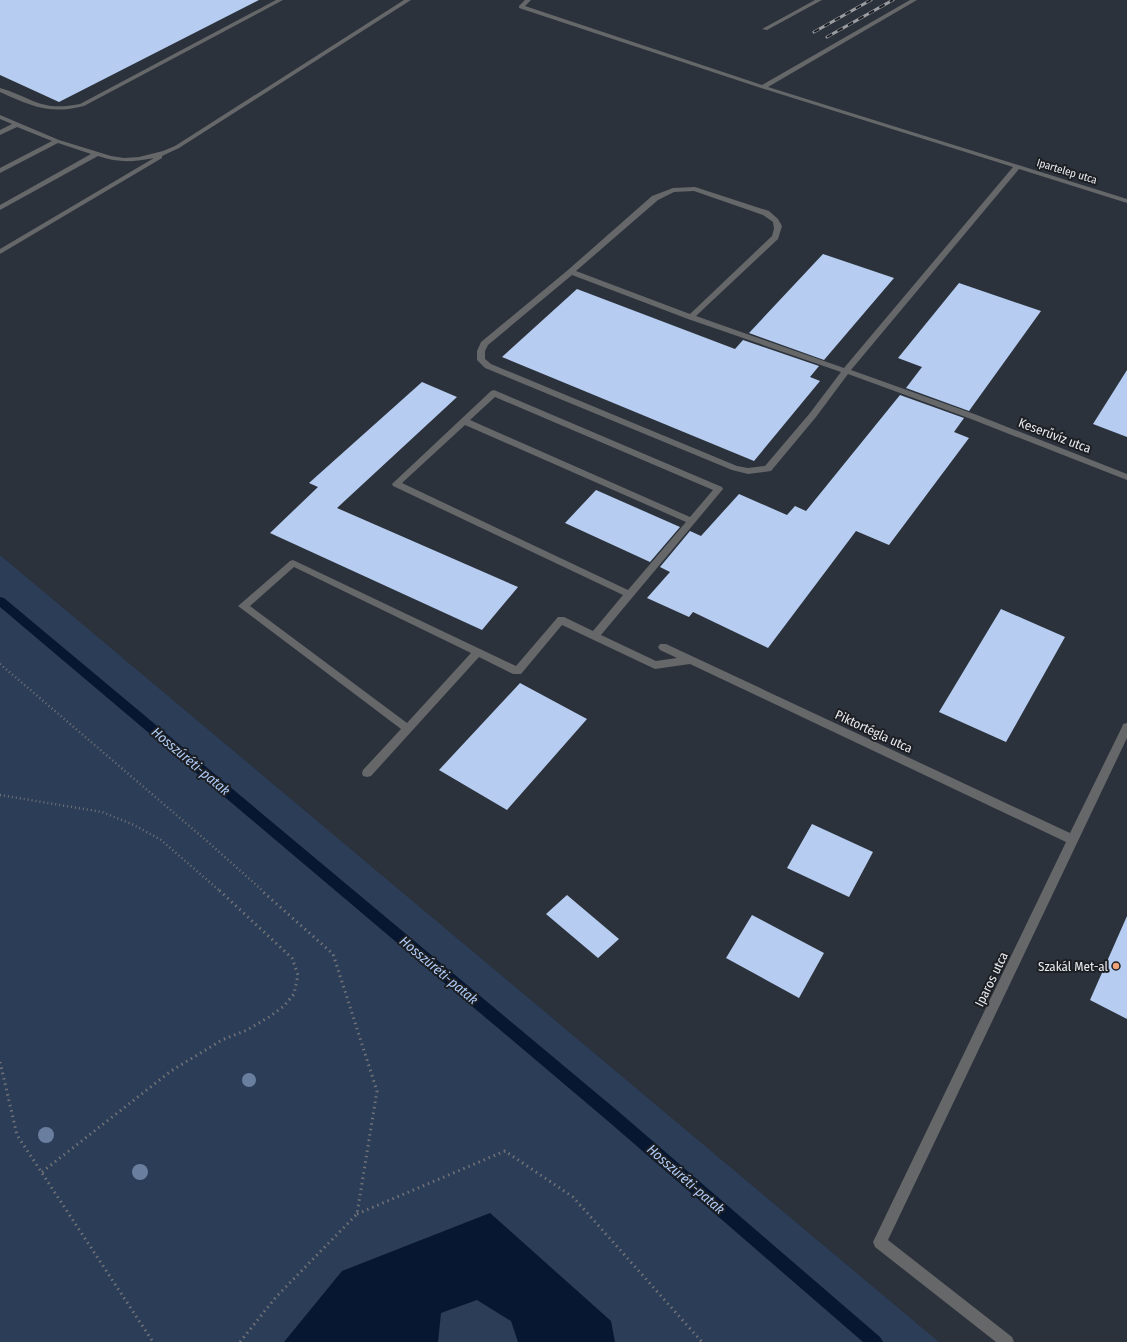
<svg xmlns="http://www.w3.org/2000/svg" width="1127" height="1342" font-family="'Fira Sans Condensed',sans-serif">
	<rect width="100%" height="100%" fill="#26292e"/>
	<!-- built -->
	<path fill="#2c323c" d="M0 0H1127V1342H939L0 555Z"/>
	<!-- green -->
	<path fill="#2c3d57" d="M0 555 939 1342H0Z"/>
	<!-- water -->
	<path fill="#071731" d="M490 1213 611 1321 615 1342H518L511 1321 477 1300 441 1313 438 1342H284L342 1271Z"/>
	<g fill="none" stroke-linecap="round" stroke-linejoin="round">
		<!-- stream -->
		<path fill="#071731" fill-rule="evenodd" d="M0 597 4 598 619 1112 880 1337 883 1342H863L609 1122 0 607Z"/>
	</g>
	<!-- building -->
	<path fill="#b6cdf1" d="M0 0H259L59 102 0 75Z
		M823 254 894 278 824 360 749 333Z
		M959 283 1041 311 969 411 906 388 922 367 898 358Z
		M577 289 735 349 743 340 819 366 810 377 820 381 754 461 502 357Z
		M1127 370V437L1093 424Z
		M422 382 457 397 337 508 518 587 482 630 270 533 318 487 309 483Z
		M900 395 964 418 954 432 969 438 889 545 856 531 768 648 693 612 689 617 647 598 670 572 660 567 690 531 701 536 739 494 787 515 795 506 806 511Z
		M596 490 680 527 650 562 565 523Z
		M1001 609 1065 637 1006 742 939 712Z
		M520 683 587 719 507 810 439 770Z
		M812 824 873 852 849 897 787 868Z
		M567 895 619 939 598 958 546 914Z
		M752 915 824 953 799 998 726 958Z
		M1127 916V1019L1090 1000Z"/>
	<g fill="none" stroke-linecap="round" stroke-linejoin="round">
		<!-- path-far1 -->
		<path stroke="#707277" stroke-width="2.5" stroke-dasharray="1 3" stroke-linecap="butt" d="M0 664 208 842 263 891
			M0 795 102 812 134 825 161 840 220 891"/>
		<!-- path -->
		<path stroke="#707277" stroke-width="3" stroke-dasharray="1.5 4" stroke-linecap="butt" d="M0 1062 17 1135 153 1342
			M42 1172 171 1071 222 1040 247 1030 269 1017 284 1006 294 994 298 975 292 958 219 890
			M357 1214 505 1151 573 1197 702 1342
			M240 1342 276 1297 357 1214 377 1091 333 954 261 890"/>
		<!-- minor -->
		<path fill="#656769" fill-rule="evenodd" d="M276 0H283L84 106C50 115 31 106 0 92V88C34 98 40 112 80 104Z
			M404 0H411L179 148 162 156V158L0 254V249L154 158C134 162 118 163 98 156L0 210V205L91 154 58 143 0 173V168L52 141 17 127 0 135V130L12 124 0 119V115L59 140 111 156 124 158 139 157 163 151 175 146Z
			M525 0H531L525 6 762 85 910 0H917L768 87 1127 199V203L1019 169 851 370 977 415 1127 474V480L971 419 848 374 816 417 771 471 748 474 732 470 485 368 477 360V351L481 342 568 270 652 196 673 188 695 187 769 211 778 219 782 226 778 239 696 316 844 368 1013 167 761 88 519 8V6ZM694 191 763 215 773 222 774 229 772 236 690 314 576 271 658 200 674 192ZM572 275 688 319 841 372 810 413 765 466 748 468 737 466 491 364 485 359V351L488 345Z
			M815 0H822L767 30 762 29Z
			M494 390 722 487 723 489 601 635 656 661 677 658 660 650 658 647 660 644H666L1070 833 1122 727 1123 724 1127 723V738L888 1240 1012 1337 1014 1342H996L875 1247 873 1242 1066 842 690 664 655 669 562 625 521 674H513L479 657 371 776 367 777 363 776 362 773 363 770 401 729 238 606 290 561 293 560 516 666 558 617H564L593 631 623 595 393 486 392 484 491 391ZM495 397 713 490 690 517 470 420ZM465 425 686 522 628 590 402 483ZM294 567 471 653 407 723 250 606Z"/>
		<!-- rail casing -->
		<g stroke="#9b9da2" stroke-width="3">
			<path id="rail" d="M814 32 871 0
				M827 37 893 0"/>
		</g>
		<!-- rail -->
		<use href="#rail" stroke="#1c1f24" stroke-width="2" stroke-dasharray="6" stroke-linecap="butt"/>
	</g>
	<!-- trees -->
	<g fill="#6a7f9f">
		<circle cx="249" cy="1080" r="7"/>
		<circle cx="46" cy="1135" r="8"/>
		<circle cx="140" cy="1172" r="8"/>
	</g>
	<!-- markers -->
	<circle fill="#f0a279" stroke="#1c1f24" stroke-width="1.5" cx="1116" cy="966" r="4"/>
	<g text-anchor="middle" stroke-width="4" stroke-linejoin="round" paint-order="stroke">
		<!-- far-street labels -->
		<g font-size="11" fill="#e8eaee" stroke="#1c1f24">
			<text transform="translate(1067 171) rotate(17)" y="4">Ipartelep utca</text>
		</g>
		<!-- street labels -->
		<g font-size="13" fill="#e8eaee" stroke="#1c1f24">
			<text transform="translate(1055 435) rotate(21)" y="5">Keserűvíz utca</text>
			<text transform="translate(874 731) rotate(25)" y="5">Piktortégla utca</text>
			<text transform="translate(991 979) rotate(-64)" y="5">Iparos utca</text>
		</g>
		<!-- poi labels -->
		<g font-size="13" fill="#e8eaee" stroke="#1c1f24" text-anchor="end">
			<text x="1108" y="971">Szakál Met-al</text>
		</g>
		<!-- water labels -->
		<g font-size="14" font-style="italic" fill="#afcbf7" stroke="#1c1f24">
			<text transform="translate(191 761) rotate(40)" y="5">Hosszúréti-patak</text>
			<text transform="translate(439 970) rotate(40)" y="5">Hosszúréti-patak</text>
			<text transform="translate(686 1179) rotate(41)" y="5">Hosszúréti-patak</text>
		</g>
	</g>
</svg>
